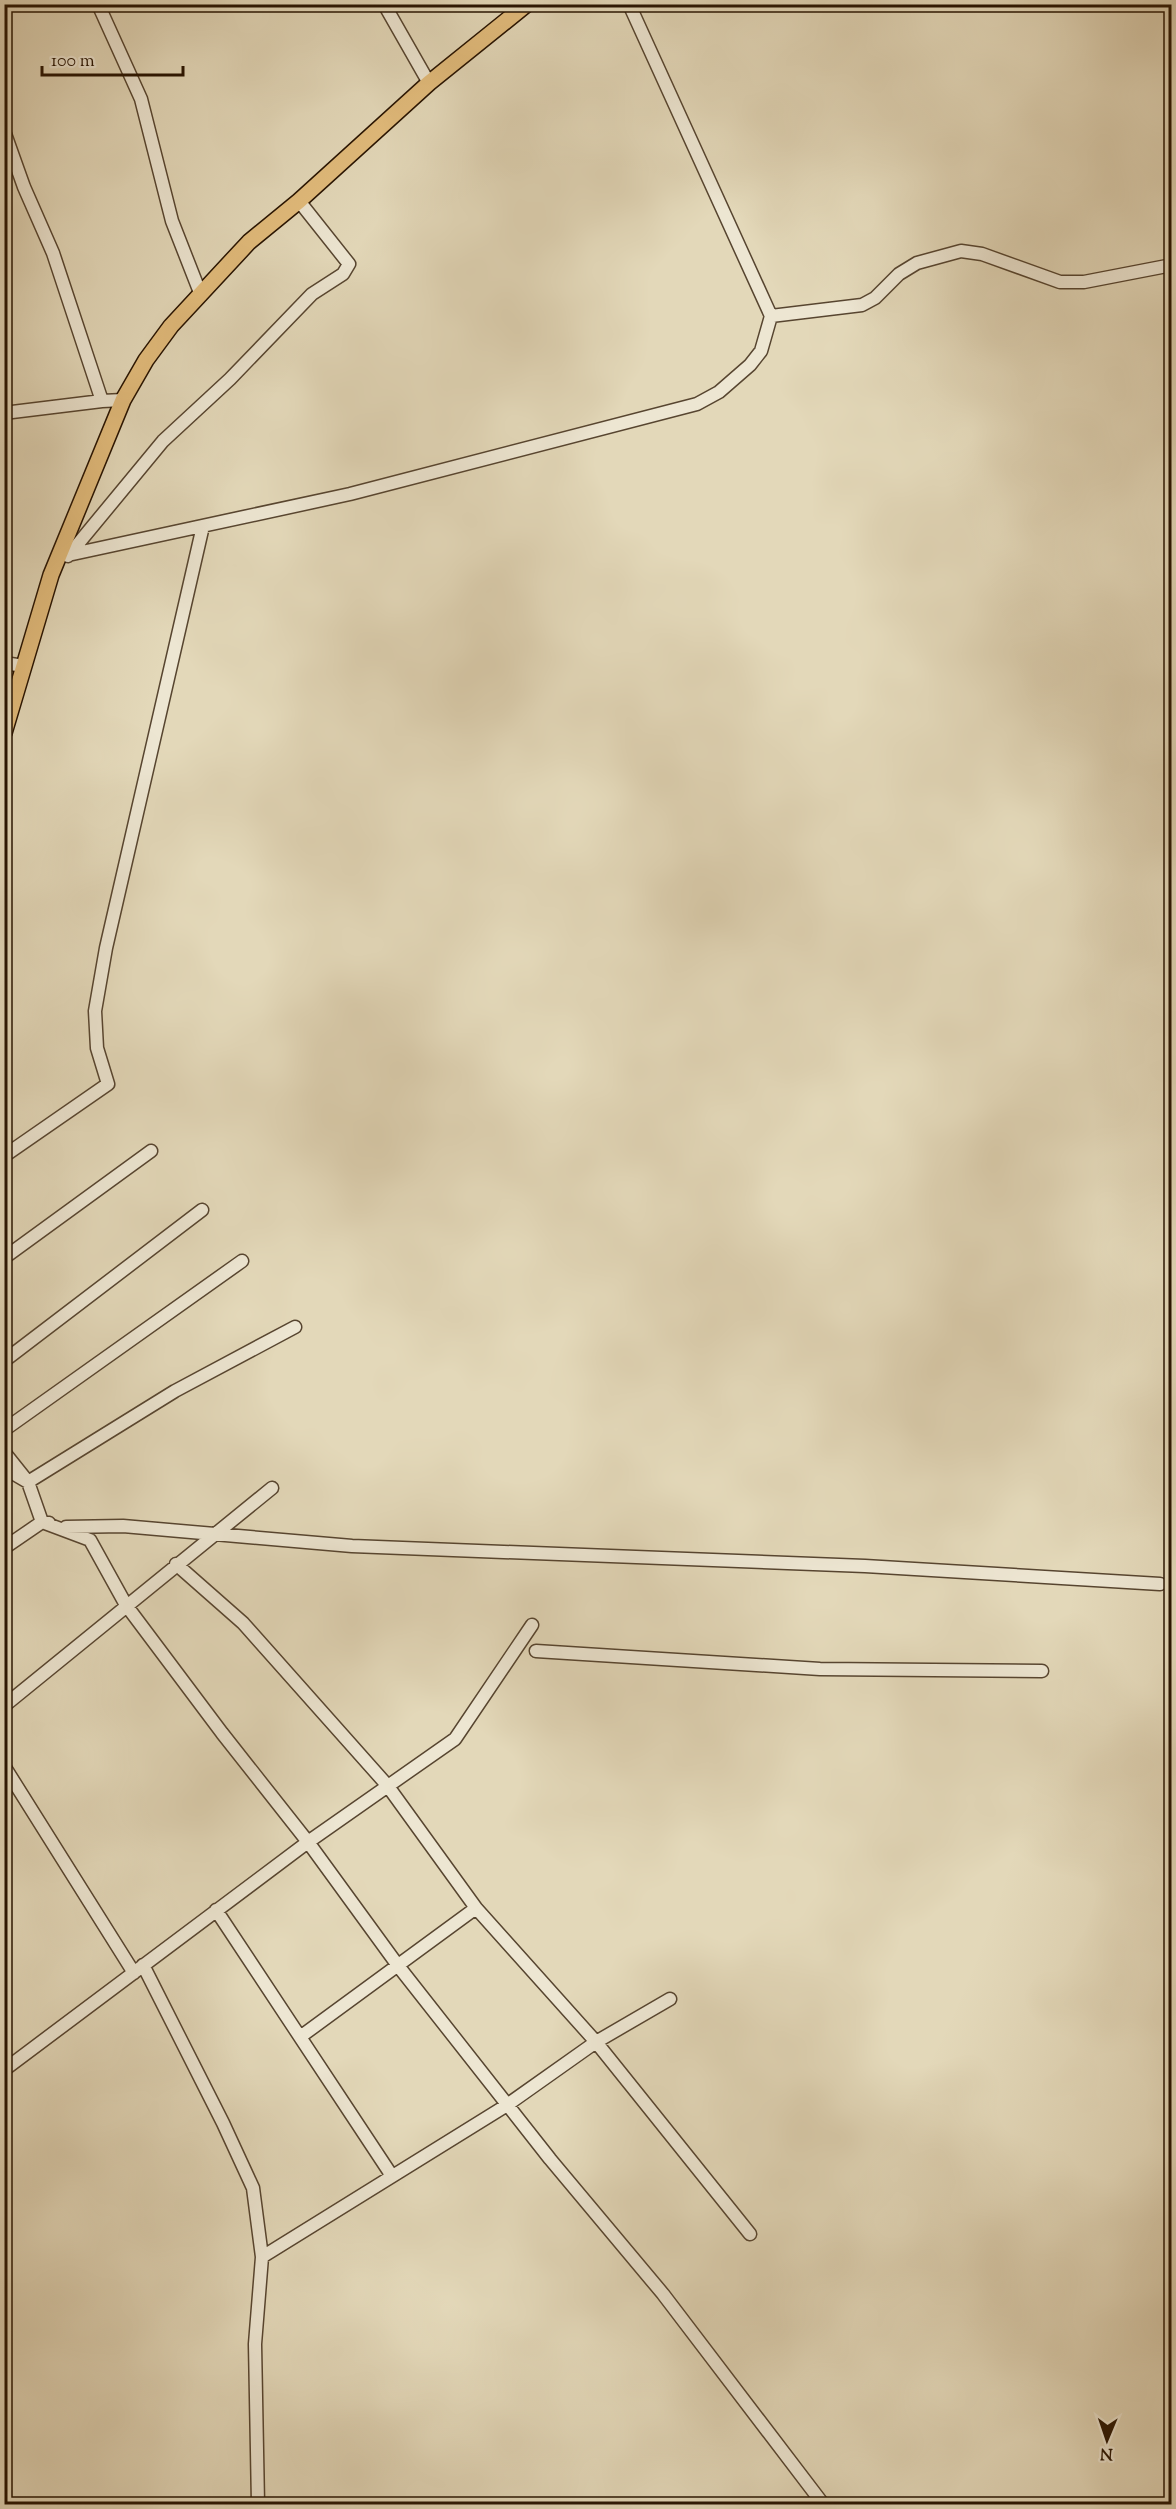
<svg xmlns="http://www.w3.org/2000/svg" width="1176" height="2509" font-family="'Sorts Mill Goudy',serif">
	<rect width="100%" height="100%" fill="#e3d8b9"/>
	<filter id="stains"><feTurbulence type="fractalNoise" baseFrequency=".00333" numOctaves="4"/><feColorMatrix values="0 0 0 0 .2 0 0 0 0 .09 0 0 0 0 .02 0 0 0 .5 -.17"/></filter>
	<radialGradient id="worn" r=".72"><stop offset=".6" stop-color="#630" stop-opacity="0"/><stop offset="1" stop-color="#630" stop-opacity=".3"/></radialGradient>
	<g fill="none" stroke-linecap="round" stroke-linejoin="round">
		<!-- minor casing -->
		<g stroke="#574530" stroke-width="15">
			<path id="minor" d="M98 4 141 99 172 221 201 295
				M384 4 429 83
				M4 131 24 187 53 253 102 401 123 400
				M771 316 862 305 875 298 899 274 917 263 961 251 982 254 1060 282H1084L1172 265
				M4 413 102 401
				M68 555 350 494 697 404 719 392 750 365 761 351 771 316 629 4
				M68 556 163 441 230 379 312 294 343 274 349 264 299 201
				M4 663 24 666
				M4 1156 108 1084 97 1048 95 1011 106 948 203 526
				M4 1258 151 1151
				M4 1361 202 1210
				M4 1430 242 1261
				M4 1452 28 1482 175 1391 295 1327
				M4 1468 28 1482 42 1522 90 1540 126 1605 222 1733 308 1842 399 1967 550 2159 663 2294 823 2504
				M66 1527 123 1526 352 1546 865 1566 1160 1584
				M4 1548 42 1522 49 1523
				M176 1564 243 1623 387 1785 476 1908 596 2042 750 2234
				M536 1651 820 1669 1042 1671
				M4 1706 272 1488
				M4 1766 134 1973
				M216 1910 392 2176
				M143 1965 223 2123 253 2188 262 2257 255 2344 258 2504
				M300 2037 476 1908
				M4 2070 308 1842 455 1739 532 1625
				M262 2257 507 2105 596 2042 670 1999"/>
		</g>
		<!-- major casing -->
		<g stroke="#281402" stroke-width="18">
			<path id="major" d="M4 733 51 575 123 400 146 360 171 326 249 242 299 201 429 83 527 4"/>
		</g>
		<!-- minor -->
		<use href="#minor" stroke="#ede6d2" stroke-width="12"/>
		<!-- major -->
		<use href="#major" stroke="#e2bc7c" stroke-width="15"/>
	</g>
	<!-- margin -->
	<rect width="1176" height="2509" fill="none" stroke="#e3d8b9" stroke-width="24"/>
	<rect x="6" y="6" width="1164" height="2497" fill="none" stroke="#281402" stroke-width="3"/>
	<rect x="12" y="12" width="1152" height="2485" fill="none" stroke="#281402" stroke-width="1.5"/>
	<!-- north arrow -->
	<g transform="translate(1107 2440) rotate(182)" stroke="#ede6d2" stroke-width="4.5" paint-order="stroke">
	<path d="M0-4.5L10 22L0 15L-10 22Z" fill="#281402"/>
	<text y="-9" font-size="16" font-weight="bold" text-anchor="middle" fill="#281402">N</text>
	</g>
	<!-- scale -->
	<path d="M42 66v9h141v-9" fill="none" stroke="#281402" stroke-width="3"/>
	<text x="51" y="66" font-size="18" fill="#281402" stroke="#ede6d2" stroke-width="4.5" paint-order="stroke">100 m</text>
	<rect width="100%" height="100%" filter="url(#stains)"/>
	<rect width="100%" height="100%" fill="url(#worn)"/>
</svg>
